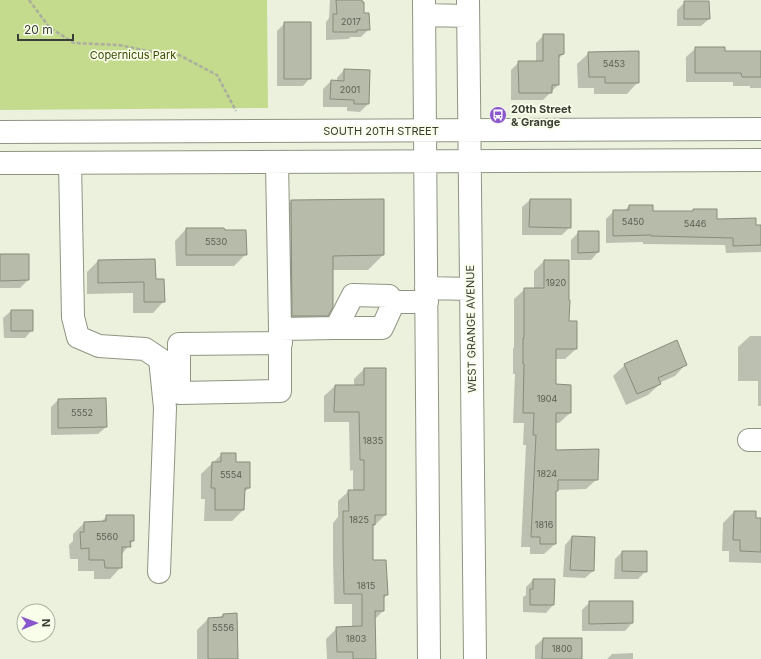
<svg xmlns="http://www.w3.org/2000/svg" width="761" height="659" font-family="Inter,sans-serif">
	<rect width="100%" height="100%" fill="#ebf1dd"/>
	<!-- green -->
	<path fill="#c4da8c" d="M0 0H267L268 108 0 110Z"/>
	<!-- shadow -->
	<path fill="#0003" d="M330 0H361L363 14 369 29 361 37H351L348 39 326 40V22L329 18Z
		M685 2 709 19 701 26H677V10Z
		M285 23 310 78 303 86H277V31Z
		M544 35 563 54 558 59V85L543 100H511V70L519 62H536V43Z
		M696 48 724 52H761V88H750V86H733V82H686V57Z
		M589 53 638 82 627 94H594V88H578L577 64Z
		M344 70 369 71 368 104 360 112 347 111V107H323V89L331 81H337V78Z
		M530 200H570V227L562 235H522V207Z
		M291 201 383 255 368 270H332L327 315 313 330H278L277 215Z
		M629 206 652 212H692L693 210 716 220 755 226H761V252L726 253 725 245 643 244V242L606 243V219L614 211H624Z
		M186 229 246 254 234 266H176L175 241Z
		M579 232H598V252L591 260H571V240Z
		M0 255H28V280L20 288H0Z
		M98 261 155 280 164 301 153 313H133V293L87 294V272Z
		M544 261 568 322 576 349 565 359H555V385L570 386V413L559 423H555V451L597 479 586 489 557 490 555 492V544L544 554H530V547H521L526 445H523L524 423H513L515 374H513V349L514 347V299L525 289H534V271Z
		M11 311H32V330L25 338H4L3 318Z
		M750 336H761V406H758V381H738V347Z
		M686 364 675 376 659 383 660 384 648 395 626 405 613 376 625 365Z
		M364 369 385 515 374 526H372V561L387 595 383 599V611L375 619V659H327L326 639 337 628H352V604H334L333 556V523L338 517V501L349 491H353V470L350 471 349 422H324V396L335 386H354V379Z
		M58 400 106 427 98 434 51 435V407Z
		M222 454 235 463 249 488 243 493V510L232 521H204L205 499H201V474Z
		M734 512 755 519H761V563L729 562V551H722L723 523Z
		M107 516H133V541L121 555V567L110 579H94V571H78V559H70L69 545 73 541V534L84 523H100Z
		M572 537 593 571 585 578 563 577 565 545Z
		M622 552 646 571 638 579H614L615 559Z
		M533 580 553 605 546 613 523 612V597L526 595V587Z
		M590 602 632 623 625 631H582V610Z
		M223 615 237 659H197V630L208 619 219 618Z
		M543 639 581 659H535V646Z
		M633 653V659H607L612 654Z"/>
	<!-- building -->
	<path fill="#b6bca9" stroke="#878d7b" d="M336 0H362V2H364V13H369L370 30H357V32H333V14H337Z
		M684 1H709L710 19H684Z
		M284 22H311V79H284Z
		M543 34H564V54L559 55V85H552V93H519L518 61H543Z
		M695 47H725V51H761V77H742L741 73H695Z
		M639 51V83H605V77H589L588 52Z
		M344 69 370 70 369 104H354V100L330 99 331 80 344 81Z
		M384 199V255L333 256V307L328 316H292L291 200Z
		M530 199H571V228L529 227Z
		M629 205H653V211H693V209H717V219L756 218V225H761V245L733 246V238L651 236V235L613 236V210H629Z
		M186 228H224L225 230H246L247 255H186Z
		M578 231H599V252L578 253Z
		M0 254H29V280L0 281Z
		M155 259 156 279H164L165 302H144V282L98 283V260Z
		M544 260H569V300H570L569 321H577V349H556V384L571 385V413H556V450L599 449 598 480H558V491H556V544H540V537H531L536 435H533L534 413H523L524 364H523V338H524V288H544Z
		M11 310H33V331H11Z
		M677 340 687 365 658 378 661 384 637 394 624 364Z
		M364 368H386V515H375V525L373 524V560H386L388 595H384V611H375L376 659H353V652H337L336 627 362 626V594H344L343 545V511H349L348 490H364V460H360L359 412H334L335 385H364Z
		M106 398 107 427 58 428V399Z
		M221 453H236V462H250V488H245L244 510H215V488H211L212 462H221Z
		M734 511H756V518H761V552L740 551V540H733Z
		M106 515H134V541H130L131 547H122V568H105L104 560H89V548L81 549 80 532H84V522L106 521Z
		M572 536 595 537 594 571 570 570Z
		M622 551H647V572L622 571Z
		M533 579H555L554 605H530V589H533Z
		M589 601H633V623L589 624Z
		M237 613 238 659H208V618L223 617V614Z
		M543 638H582V659H542Z"/>
	<g fill="none" stroke-linecap="round" stroke-linejoin="round">
		<!-- minor casing -->
		<g stroke="#8f9583" stroke-width="24">
			<path id="minor" d="M424 0 429 659
				M468 0 475 659
				M424 15 468 16
				M0 132 761 129
				M277 162 280 329 336 328 353 295 389 296 394 302H427
				M0 163 761 160
				M70 163 73 317 78 337 99 346 145 349 160 359 165 408 159 572
				M426 288 471 289
				M336 328H382L394 302
				M280 329V391L179 393V344L281 343
				M749 440H761"/>
		</g>
		<!-- path -->
		<path stroke="#a9ae9f" stroke-width="2.5" stroke-dasharray="4 2" stroke-linecap="butt" d="M29 0 49 27 74 43 119 45 158 53 179 55 217 75 236 111"/>
		<!-- minor -->
		<use href="#minor" stroke="#fff" stroke-width="22"/>
	</g>
	<!-- icons -->
	<defs>
		<g id="bus-disc" transform="scale(0.9)"><circle r="9.5" fill="#8a56ce" stroke="#f8feea"/><path d="M-5-6H5V4H4V6H2V4H-2V6H-4V4H-5ZM-3.5-4V0h7V-4ZM-3.5 1.2v1.5H-2V1.2ZM2 1.2v1.5H3.5V1.2Z" fill="#fff"/></g>
	</defs>
	<g fill-rule="evenodd">
		<use href="#bus-disc" x="498" y="115"/>
	</g>
	<g text-anchor="middle" stroke-width="3.5" stroke-linejoin="round" paint-order="stroke">
		<!-- number labels -->
		<g font-size="9" fill="#5a5e53">
			<text x="351" y="25">2017</text>
			<text x="614" y="67">5453</text>
			<text x="350" y="93">2001</text>
			<text x="633" y="225">5450</text>
			<text x="695" y="227">5446</text>
			<text x="216" y="245">5530</text>
			<text x="556" y="286">1920</text>
			<text x="547" y="402">1904</text>
			<text x="82" y="416">5552</text>
			<text x="373" y="444">1835</text>
			<text x="547" y="477">1824</text>
			<text x="231" y="478">5554</text>
			<text x="359" y="523">1825</text>
			<text x="544" y="528">1816</text>
			<text x="107" y="540">5560</text>
			<text x="366" y="589">1815</text>
			<text x="223" y="631">5556</text>
			<text x="356" y="642">1803</text>
			<text x="562" y="652">1800</text>
		</g>
		<!-- park labels -->
		<g font-size="11" fill="#3c4a00" stroke="#f8feea">
			<text x="133" y="59">Copernicus Park</text>
		</g>
		<!-- poi labels -->
		<g font-size="11" font-weight="bold" fill="#3b3e36" stroke="#f8feea" text-anchor="start">
			<text x="511" y="113">20th Street<tspan x="511" dy="13">&amp; Grange</tspan></text>
		</g>
		<!-- street labels -->
		<g font-size="11" fill="#3b3e36" stroke="#f8feea">
			<text x="381" y="135">SOUTH 20TH STREET</text>
			<text transform="translate(471 329) rotate(-91)" y="4">WEST GRANGE AVENUE</text>
		</g>
	</g>
	<!-- north arrow -->
	<g transform="translate(36 623) rotate(89)"><circle r="19" fill="#f8feea" stroke="#acb1a2"/>
	<path d="M0-3L7 15L0 10L-7 15Z" fill="#8a56ce"/>
	<text y="-6" font-size="11" font-weight="bold" text-anchor="middle" fill="#3b3e36">N</text>
	</g>
	<!-- scale -->
	<path d="M18 34v6h55v-6" fill="none" stroke="#3b3e36" stroke-width="2"/>
	<text x="24" y="34" font-size="12" fill="#3b3e36" stroke="#f8feea" stroke-width="3" paint-order="stroke">20 m</text>
</svg>
